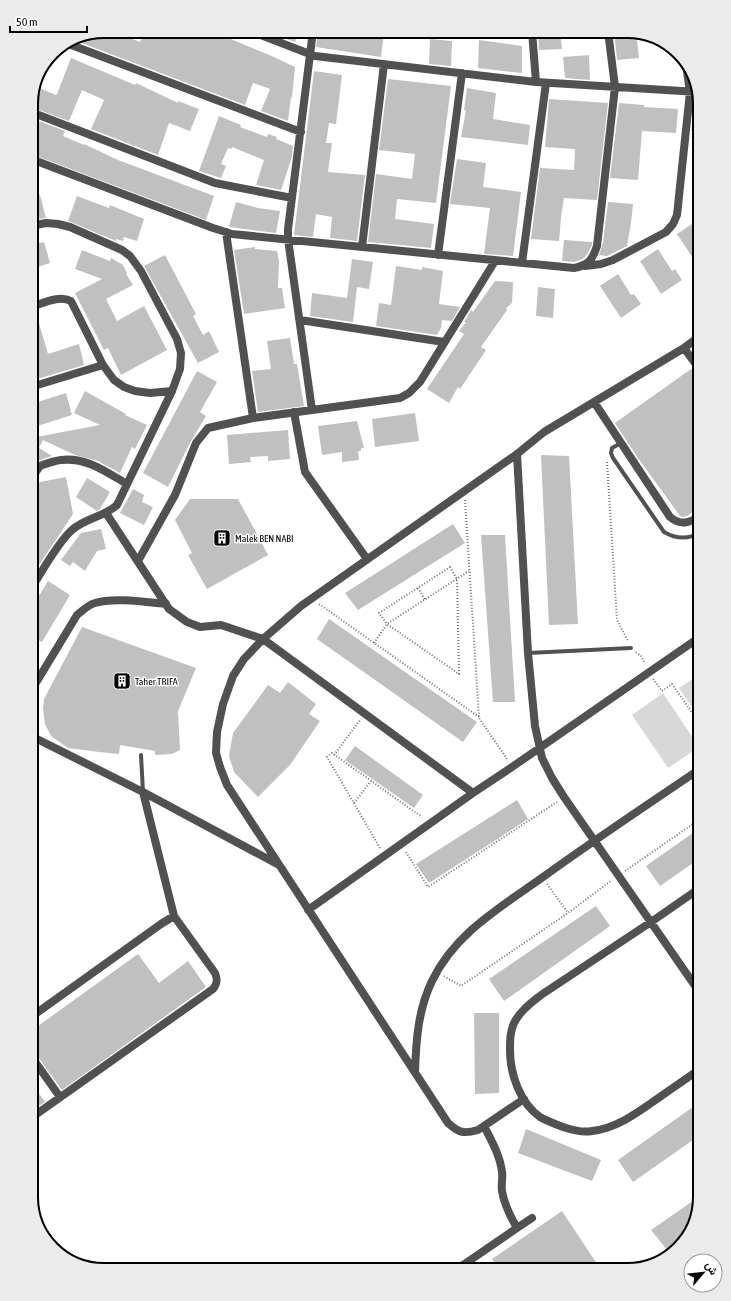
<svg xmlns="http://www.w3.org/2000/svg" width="731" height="1301" font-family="'Asap Condensed',Vazirmatn,sans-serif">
	<rect width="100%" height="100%" fill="#fff"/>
	<!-- green -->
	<path fill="#d8d8d8" d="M700 674V719L679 688Z
		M663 693 699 747 668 768 632 715Z"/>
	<!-- building -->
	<path fill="#c0c0c0" d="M104 31H113L140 42 144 31H208L225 38 226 37 274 57 295 67 292 98 291 97 288 121 261 111 270 89 253 83 245 105 79 42 81 35Z
		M265 31H299L295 42Z
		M318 31H372L384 33 381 57 316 47Z
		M538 31H560L562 49 539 50Z
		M614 31H632L636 32 639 58 617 60Z
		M430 39 452 41 451 66 429 64Z
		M479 40 522 46V73L478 68Z
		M589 55 590 80 565 78 563 57Z
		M71 58 135 85 136 83 178 103V101L199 109 190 131 169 123 158 155 91 129 104 100 82 90 69 121 31 107V99L37 87 56 95 57 94Z
		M314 71 342 75 336 124 329 123 326 143H332L328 172 365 175 357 241 330 238 332 217 316 214 313 237 294 235Z
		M388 79 451 86 436 203 397 199 395 219 434 224 431 248 368 242 376 174 412 179 415 154 379 150Z
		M467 88 496 93 493 119 530 125 528 145 461 137 466 110H464Z
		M549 99 608 103 597 200 564 198 561 217 559 241 531 239 540 168 574 170 575 149 545 147Z
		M697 102H700V133L691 131Z
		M619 103 644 105V107L678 109 676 133 642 131 638 180 610 178Z
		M219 116 241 125 240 127 267 137 268 134 277 137 276 139 293 146 292 157 281 190 256 185 264 160 232 147 231 149 228 148 221 164 226 166 221 178 199 171Z
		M31 118 65 131 63 136 84 145V144L118 160 214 196 206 220 31 154Z
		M457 159 486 163 483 187 521 192 513 256 484 254 490 208 450 204Z
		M40 195 46 218 31 220V198Z
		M77 196 109 208 110 205 144 219 137 241 124 237 123 241 116 239V241L68 221Z
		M236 202 258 208 280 211 276 233 229 227Z
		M608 202 633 204 631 223 627 246 607 256 599 255 603 242Z
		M695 222 700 230V269L677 234Z
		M564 240 592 242V245L588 253 583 259 574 262 562 261Z
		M44 242 50 263 31 269V245Z
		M255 247V249L277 251 279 261 278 288H282L285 308 244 314 234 250Z
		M658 249 672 271 675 269 682 280 661 294 640 261Z
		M82 250 110 261 111 258 123 265 127 273 126 274 133 285 106 299 117 321 144 306 167 350 121 375 108 348 104 350 75 293 102 279 75 269Z
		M165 255 196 314 193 316 203 335 209 331 219 352 198 363 144 266Z
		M352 259 373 262 369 289 357 287 353 322 310 316 312 293 347 298Z
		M396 266 422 270V267L443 271 439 304 460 307 452 321 442 320 441 328 437 335 376 326 379 303 391 305Z
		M618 274 631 295 634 294 641 304 621 318 600 286Z
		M495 281 513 282 512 303 506 308 507 310 481 347 486 350 460 389 458 387 449 403 427 389 464 334 459 331 466 322H464L471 310 473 312Z
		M538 287 555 289 553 318 536 316Z
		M38 320 48 354 79 344 84 365 31 381V322Z
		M290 338 294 364H297L304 406 258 412 252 371 271 369 267 341Z
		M691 369 700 382V507L687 516 682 517 680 516 638 458 615 423Z
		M197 371 217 382 200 412 206 416 191 441 168 487 143 473Z
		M85 391 126 414 125 415 147 425 135 449 132 447 120 473 98 461 75 455 43 440 39 448 52 456 31 463V438L100 425 74 413Z
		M66 393 72 415 31 428V404Z
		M415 413 419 441 375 447 372 419Z
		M357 421 364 448H361V451H358L359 460 342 462V452L322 455 318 426Z
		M288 430 290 459 268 461V456L250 457 251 462 229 464 227 435Z
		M541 455 569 456 578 624 549 625Z
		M66 477 73 514 35 571 31 568V494L40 482Z
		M87 478 110 492 100 509 97 511 76 497Z
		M133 489 144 495 142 502 153 507 144 525 120 513Z
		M190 499H238L268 555 207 589 188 555 192 553 175 520Z
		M453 524 465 543 358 610 345 593Z
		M101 529 106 549 97 551 85 571 73 562 70 566 61 560 81 533Z
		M481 535H505L515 702H493Z
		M48 581 70 595 42 642 31 637V609Z
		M329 619 477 722 463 742 317 639Z
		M82 627 196 668 178 711 180 750 172 754 155 755V751L120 745 119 754 99 752 68 748 51 736 45 724 43 709 44 699Z
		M288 682 316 704 309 714 320 721 290 765 258 797 234 772 229 756 233 733 268 685 280 693Z
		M355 746 423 795 414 808 345 760Z
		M517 800 528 819 429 883 416 864Z
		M700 828V858L660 886 646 866Z
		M596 906 610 926 504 1001 489 979Z
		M138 954 159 983 188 961 206 987 62 1090 35 1053 31 1051V1031Z
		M474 1013H499V1093L475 1094Z
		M31 1082 45 1102 31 1111Z
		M700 1102V1135L633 1182 618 1160Z
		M526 1129 601 1160 592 1181 518 1153Z
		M700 1196V1202L689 1235 667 1250 651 1230Z
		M562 1211 601 1270H500L492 1259Z"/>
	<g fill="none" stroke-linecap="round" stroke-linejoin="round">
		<!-- path -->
		<path stroke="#737373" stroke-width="2" stroke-dasharray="1 2" stroke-linecap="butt" d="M607 462 617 620 628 641
			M465 500 479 718 507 759
			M450 567 457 579 459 674 387 624 379 613Z
			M418 588 425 600
			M319 604 479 717
			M374 643 387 624 469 571
			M636 652 641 656 645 664
			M653 679 662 691 672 684 700 724
			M334 755 360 720
			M354 803 371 781
			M380 848 327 757 332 753 422 817
			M406 852 428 887 557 802
			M625 871 700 819
			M547 884 568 913
			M444 976 461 986 568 913 612 880"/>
		<!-- lane -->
		<path stroke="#515151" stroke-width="4" d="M621 443 612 448 611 453 613 458 664 532C676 539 687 540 700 533
			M528 653 631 648
			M141 755 143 792"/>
		<!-- street -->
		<path stroke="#515151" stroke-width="8" d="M250 31 315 56 536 82 698 92
			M532 31 536 82
			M66 43 301 132
			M31 112 215 183 292 198
			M31 159 213 228 232 234 574 268C588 265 592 261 597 246L615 87 608 31
			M226 232 253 418 400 398 409 393 420 382 495 261
			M362 247 384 64
			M438 255 462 73
			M522 263 546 83
			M585 266 601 264 613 260 666 232 673 224 677 215 690 92 686 65
			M31 307C43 303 59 295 71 301L103 365 114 380 124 387 135 391 150 393 172 391
			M300 320 444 342
			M684 348 700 370
			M31 387 103 365
			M594 402 670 517C681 526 689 523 700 516
			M312 410 288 239V229L313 31
			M294 412 305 472 367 559
			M517 454 528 653 535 726 542 758 552 778 564 797 700 993
			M31 469C41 466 51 461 61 460 87 457 106 472 127 484
			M31 479 40 466
			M106 513 161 597 169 609 187 622 200 627 221 625 263 639 473 793
			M138 561 175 495 196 443 208 428 253 418
			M31 589C41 573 58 542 72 530 85 518 104 517 117 505L172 391 180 369 181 353 177 339 141 271 130 256 122 250 70 227 58 224 46 223 31 226
			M31 691 77 615C82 611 88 605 95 603 113 597 146 602 166 604
			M31 736 143 792 279 865
			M143 792 174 916
			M308 910 473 793 512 767 700 637
			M31 1056 60 1097
			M700 1069C686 1079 671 1089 657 1099 637 1113 617 1128 592 1131 583 1133 572 1130 563 1127 555 1124 547 1121 540 1117 520 1103 510 1074 510 1050 510 1040 510 1032 514 1023 520 1011 531 1003 541 995L651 922 700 888
			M415 1072C416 1041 418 1010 432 981 455 933 501 907 543 877 594 840 647 805 700 769
			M524 1099 478 1130C464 1134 459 1133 448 1123L227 785 220 767 216 753 217 732 223 704 233 676 244 659 263 639 301 606 517 454 544 432 684 348 700 336
			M31 1118 213 989C217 984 218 980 215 973L174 916 161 924 31 1017
			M517 1228 532 1218
			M455 1270 466 1263
			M470 1270 466 1263 517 1228C510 1216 504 1204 502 1191 501 1184 503 1178 502 1172 500 1155 491 1140 484 1126"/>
	</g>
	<!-- icons -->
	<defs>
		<g id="building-square" transform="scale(0.9)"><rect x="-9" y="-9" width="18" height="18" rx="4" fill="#000" stroke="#fff"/><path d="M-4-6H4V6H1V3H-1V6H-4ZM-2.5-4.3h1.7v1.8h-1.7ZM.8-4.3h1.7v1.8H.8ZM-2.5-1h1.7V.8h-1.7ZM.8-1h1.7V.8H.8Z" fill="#fff"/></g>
	</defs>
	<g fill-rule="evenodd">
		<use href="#building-square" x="222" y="538"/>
		<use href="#building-square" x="122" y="681"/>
	</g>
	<g text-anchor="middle" stroke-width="3" stroke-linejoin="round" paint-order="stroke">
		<!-- poi labels -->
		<g font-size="10" fill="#000" stroke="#fff" text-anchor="start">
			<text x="235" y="542">Malek BEN NABI</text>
			<text x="135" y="685">Taher TRIFA</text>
		</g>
	</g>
	<!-- crop -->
	<path d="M0 0H731V1301H0ZM104 38H627A66 66 0 0 1 693 104V1197A66 66 0 0 1 627 1263H104A66 66 0 0 1 38 1197V104A66 66 0 0 1 104 38Z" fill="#ebebeb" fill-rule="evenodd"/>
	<path fill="none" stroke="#000" stroke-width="2" d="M104 38H627A66 66 0 0 1 693 104V1197A66 66 0 0 1 627 1263H104A66 66 0 0 1 38 1197V104A66 66 0 0 1 104 38Z"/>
	<!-- north arrow -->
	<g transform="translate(703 1273) rotate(62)"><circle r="19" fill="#ffffff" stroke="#999999"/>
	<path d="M0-3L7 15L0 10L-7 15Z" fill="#000000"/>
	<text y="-6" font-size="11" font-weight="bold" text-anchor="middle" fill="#000000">ش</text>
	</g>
	<!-- scale -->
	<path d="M10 26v6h77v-6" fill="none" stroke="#000000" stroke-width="2"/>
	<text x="16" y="26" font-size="12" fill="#000000" stroke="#ffffff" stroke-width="3" paint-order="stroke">50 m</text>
</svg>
